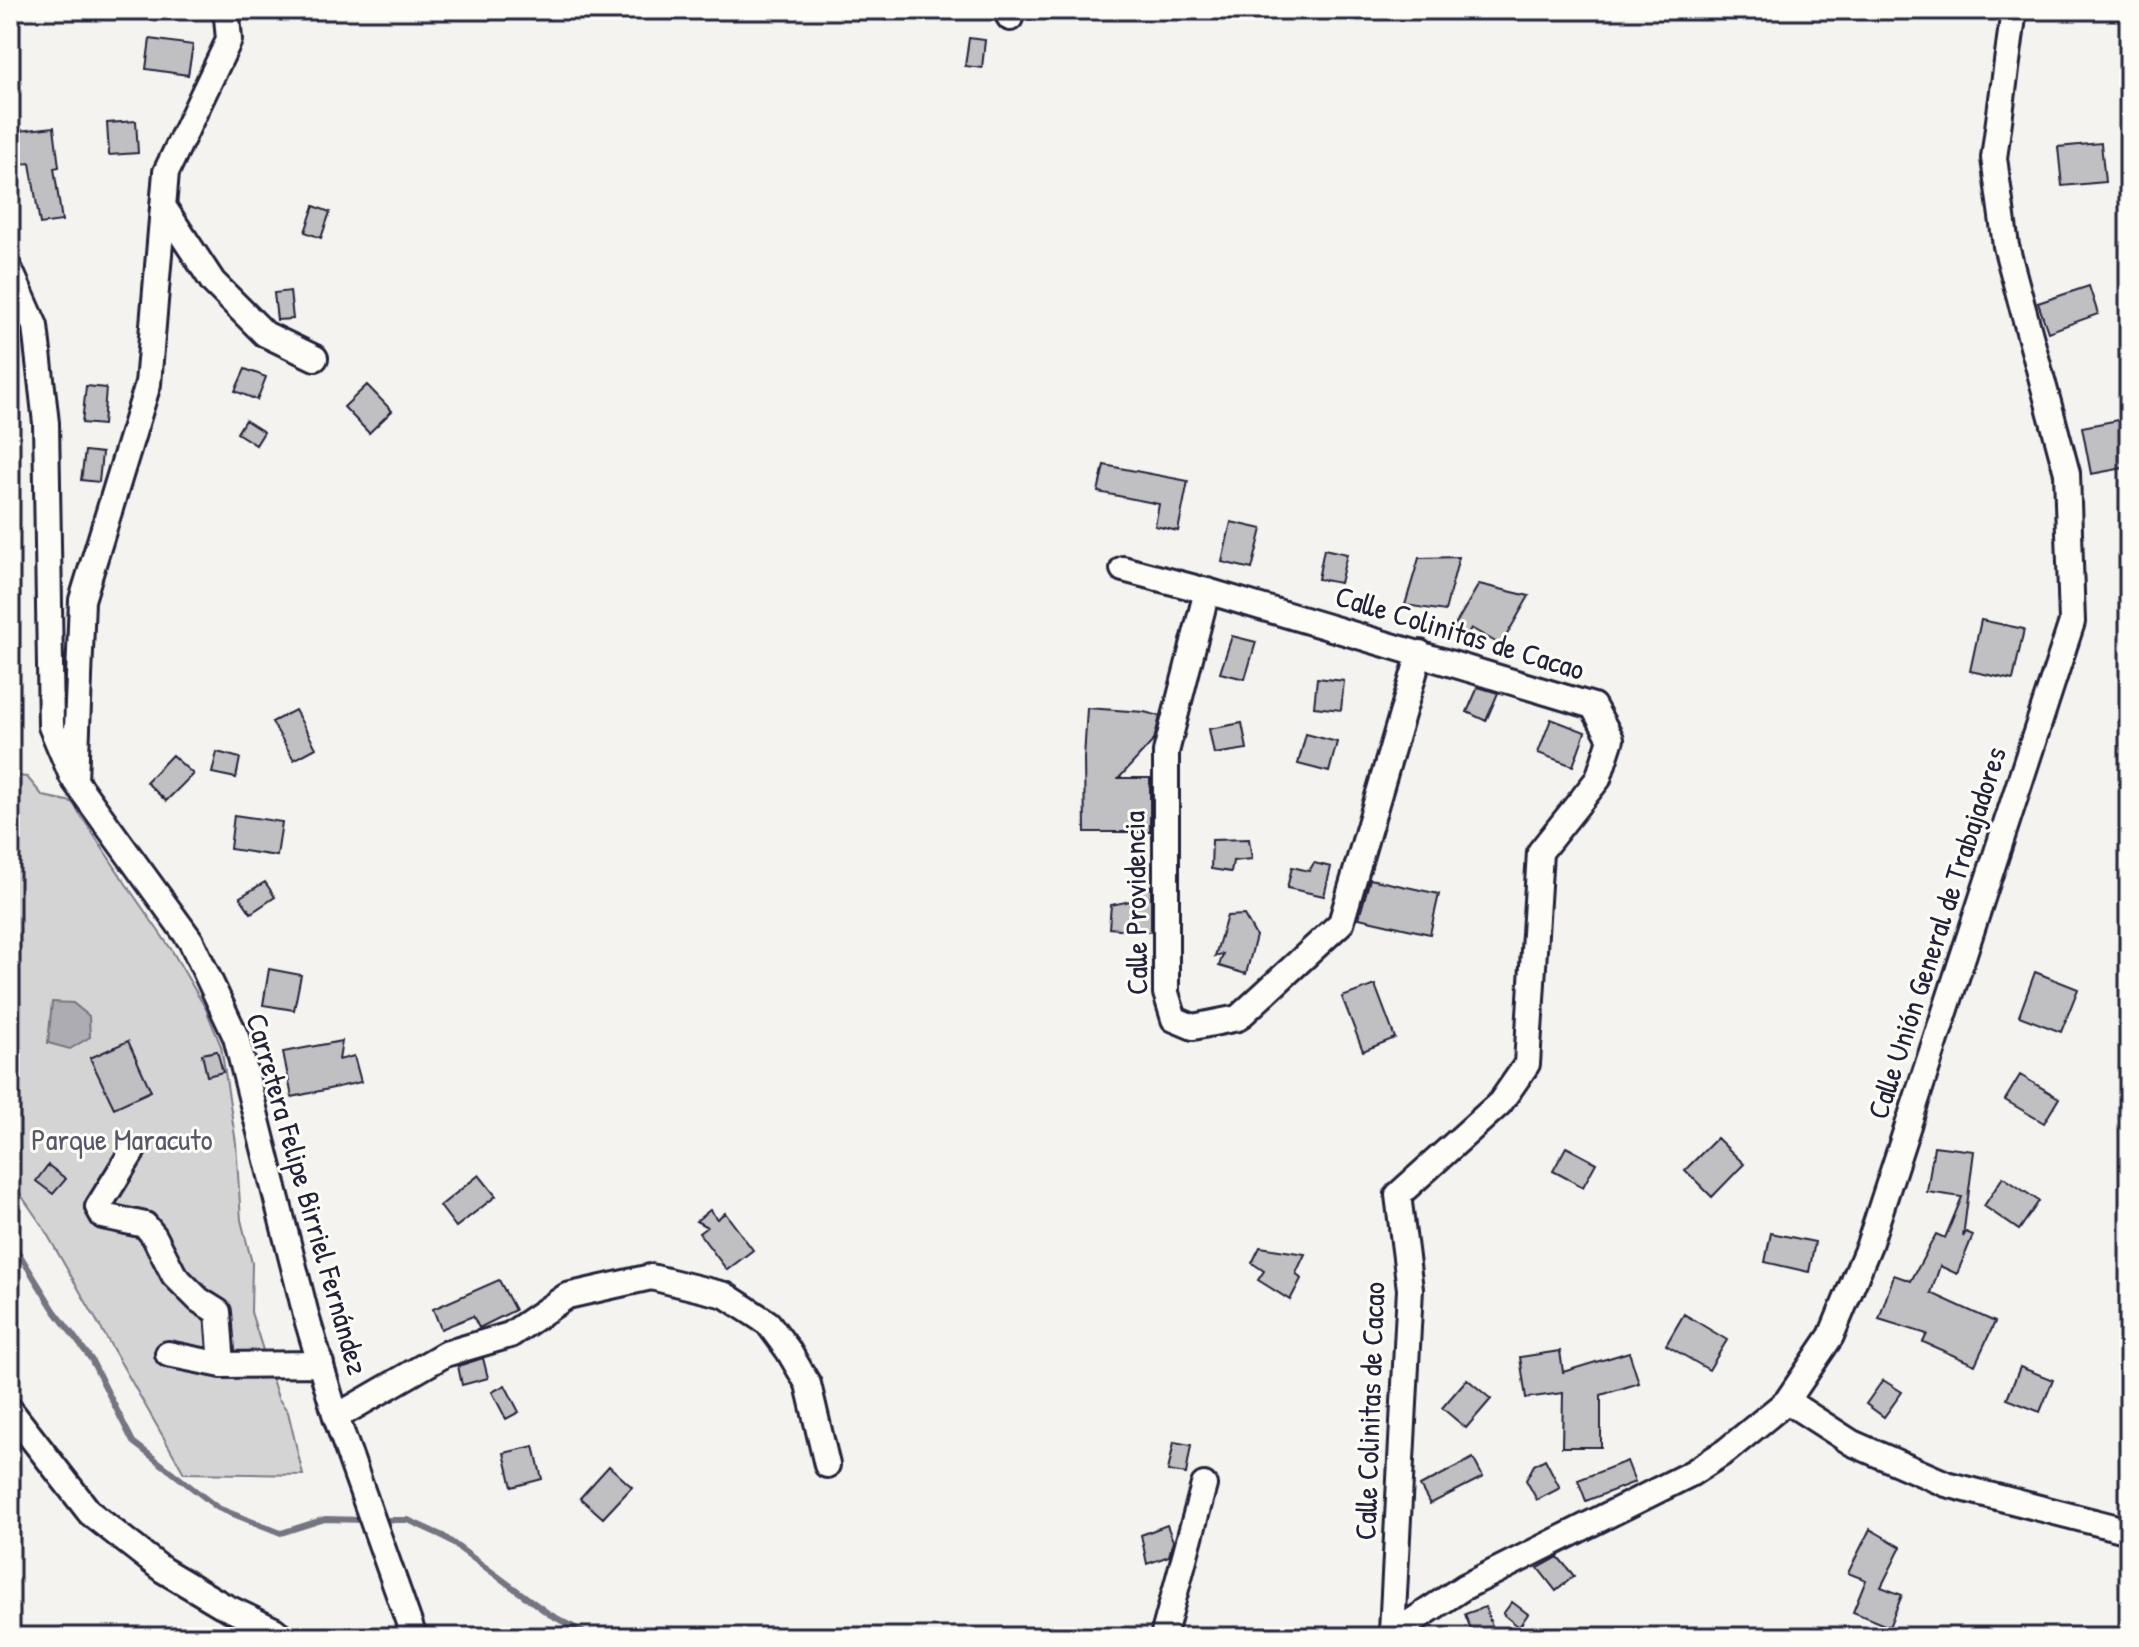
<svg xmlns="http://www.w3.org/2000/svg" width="2139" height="1647" font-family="'Patrick Hand',sans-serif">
	<rect width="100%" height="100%" fill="#f4f3ef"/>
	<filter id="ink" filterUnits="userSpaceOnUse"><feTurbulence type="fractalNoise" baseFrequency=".0125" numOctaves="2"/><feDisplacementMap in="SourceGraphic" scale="16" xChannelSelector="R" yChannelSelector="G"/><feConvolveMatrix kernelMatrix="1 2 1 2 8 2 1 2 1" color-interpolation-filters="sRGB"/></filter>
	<g filter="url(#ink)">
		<!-- green -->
		<path fill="#d5d4d5" stroke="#7c7b88" stroke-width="2" d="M10 775 27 777 43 796 72 802 130 890 171 949 206 1009 221 1046 236 1143 241 1220 252 1263 251 1312 278 1398 288 1412 303 1475 184 1473 43 1227 10 1179Z"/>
		<!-- water -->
		<path fill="#acacb2" stroke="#757582" stroke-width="2" d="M52 1002 73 1003 89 1016 90 1037 70 1049 48 1043Z"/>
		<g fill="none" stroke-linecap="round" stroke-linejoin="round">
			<!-- stream -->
			<path stroke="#757582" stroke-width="6" d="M10 1239 54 1310 91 1359 133 1442 218 1508 281 1533 325 1519 365 1520
				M380 1520H408L443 1536 549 1614 592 1637"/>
		</g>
		<!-- building -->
		<path fill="#c0bfc2" stroke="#22223b" stroke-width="2" d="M969 38 985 40 982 68 965 66Z
			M150 39 193 45 188 75 146 69Z
			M136 121 138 153 109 155 107 123Z
			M54 127 59 167 54 168 62 221 40 224 30 163 12 165 10 132Z
			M2101 143 2105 182 2062 186 2058 147Z
			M314 206 330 212 321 238 305 232Z
			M2089 286 2098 314 2048 332 2038 303Z
			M290 291 293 319 277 320 274 293Z
			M245 369 266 377 257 400 235 391Z
			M367 385 392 411 369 433 344 407Z
			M86 386 106 388 103 425 82 423Z
			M2129 418V467L2091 474 2082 427Z
			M245 420 264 432 256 445 237 433Z
			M85 451 102 453 99 482 81 480Z
			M1104 465 1188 481 1178 531 1155 526 1159 504 1098 492Z
			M1231 522 1262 529 1252 569 1222 562Z
			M1324 549 1347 554 1340 583 1318 579Z
			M1459 557 1445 611 1405 605 1419 558Z
			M1479 584 1529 596 1501 645 1471 628 1465 639 1451 632Z
			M1981 620 2024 629 2013 680 1970 671Z
			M1232 636 1256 642 1245 679 1220 673Z
			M1317 678 1344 681 1341 710 1314 707Z
			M1478 687 1498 693 1486 721 1467 712Z
			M1087 708 1144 712 1160 716 1154 740 1119 778H1150V832H1085L1084 759Z
			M295 710 316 748 294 760 272 722Z
			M1551 719 1585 732 1573 766 1538 753Z
			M1242 723 1247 749 1214 754 1209 729Z
			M1306 734 1337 742 1329 772 1298 764Z
			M217 752 240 758 236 778 212 773Z
			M172 755 193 774 166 801 146 782Z
			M234 815 282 822 277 856 230 849Z
			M1249 839 1252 859 1233 861 1231 872 1211 869 1212 840Z
			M1314 863 1331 867 1324 896 1287 888 1292 867 1309 871Z
			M1370 879 1439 894 1430 934 1359 918Z
			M265 882 275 897 251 913 240 897Z
			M1137 885 1151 886V932L1109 928 1111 905 1131 901Z
			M1244 915 1256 936 1246 974 1219 966 1223 954 1215 956 1227 916Z
			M269 969 301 975 294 1010 263 1005Z
			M2035 972 2078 989 2061 1032 2019 1016Z
			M1375 985 1395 1038 1363 1051 1342 997Z
			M128 1041 151 1091 114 1108 90 1058Z
			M342 1041 339 1060 354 1056 361 1082 292 1097 283 1052Z
			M217 1051 223 1072 207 1076 202 1054Z
			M2020 1075 2059 1098 2044 1123 2005 1100Z
			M1717 1138 1744 1164 1712 1197 1685 1170Z
			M1934 1146 1974 1151 1963 1237 1966 1232 1973 1235 1957 1274 1940 1266 1931 1293 1995 1322 1975 1365 1923 1342 1927 1334 1879 1319 1894 1275 1911 1281 1936 1234 1945 1238 1962 1197 1927 1192Z
			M1566 1147 1596 1163 1583 1187 1553 1171Z
			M48 1165 66 1179 53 1194 36 1181Z
			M479 1175 496 1196 456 1227 440 1206Z
			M2003 1177 2039 1201 2019 1230 1984 1206Z
			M710 1210 717 1219 725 1213 753 1250 727 1270 699 1233 707 1227 696 1221Z
			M1771 1233 1815 1242 1809 1272 1765 1262Z
			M1260 1247 1305 1254 1296 1273 1301 1279 1290 1300 1258 1280 1264 1271 1252 1263Z
			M499 1280 515 1310 479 1328 473 1316 441 1329 433 1309Z
			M1684 1314 1727 1340 1709 1370 1666 1345Z
			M1560 1351 1563 1372 1629 1352 1639 1383 1601 1395V1447H1562L1563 1393 1526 1398 1520 1357Z
			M483 1358 488 1378 462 1385 458 1366Z
			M2020 1367 2053 1380 2040 1412 2007 1399Z
			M1467 1379 1491 1399 1466 1428 1442 1408Z
			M1883 1380 1902 1392 1884 1417 1866 1404Z
			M505 1385 519 1412 506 1419 492 1392Z
			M1174 1442 1191 1445 1186 1474 1168 1471Z
			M534 1446 542 1479 512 1487 504 1453Z
			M1473 1458 1483 1477 1430 1504 1420 1486Z
			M1545 1459 1560 1488 1537 1500 1526 1480 1534 1465Z
			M1627 1461 1635 1482 1586 1501 1578 1480Z
			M609 1466 632 1487 603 1518 580 1498Z
			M1167 1525 1173 1541 1169 1556 1147 1564 1141 1535Z
			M1870 1529 1901 1547 1881 1587 1902 1595 1889 1627 1853 1612 1866 1580 1848 1573Z
			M1558 1557 1574 1576 1556 1591 1538 1568Z
			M1512 1602 1528 1614 1519 1627 1503 1614Z
			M1485 1607 1496 1637H1474L1465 1614Z"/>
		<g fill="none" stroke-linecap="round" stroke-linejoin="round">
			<!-- minor casing -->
			<g stroke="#22223b" stroke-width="30">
				<path id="minor" d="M223 10 227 17 229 40 166 172 148 384 82 600 75 781 191 941 236 1037 307 1319 336 1417 414 1637
					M1005 10 1010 18
					M163 206 213 282 265 334 315 358
					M10 270 35 326 46 423 51 726 72 776
					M1123 569 1207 591 1593 706 1611 739 1598 779 1540 852 1527 1064 1500 1103 1398 1195 1410 1289 1392 1632
					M1207 591 1166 752V993L1174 1019 1193 1027 1238 1018 1341 923 1420 653
					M132 1152 98 1207 103 1216 145 1225 154 1236 174 1275 199 1300 218 1312 222 1365 321 1364
					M168 1354 222 1365
					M1787 1401 1852 1443 1946 1484 2129 1531
					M10 1410 90 1513 163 1570 222 1605 274 1630 283 1637
					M336 1417 445 1354 510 1335 567 1296 651 1277 725 1295 768 1323 788 1350 808 1384 827 1465
					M1163 1637 1204 1485
					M1388 1637 1464 1587 1692 1473 1726 1451 1787 1401 1831 1336 1869 1245 2072 622 2067 473 2006 246 1994 158 2014 10"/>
			</g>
			<!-- minor -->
			<use href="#minor" stroke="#fdfcf7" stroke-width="24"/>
		</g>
	</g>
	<g text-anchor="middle" stroke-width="6" stroke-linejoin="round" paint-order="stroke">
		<!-- street labels -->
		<g font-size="30" fill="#22223b" stroke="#fdfcf7">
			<text transform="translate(1460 633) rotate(17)" y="10">Calle Colinitas de Cacao</text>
			<text transform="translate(1136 903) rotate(-91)" y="10">Calle Providencia</text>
			<text transform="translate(1937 933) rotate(-72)" y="10">Calle Unión General de Trabajadores</text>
			<text transform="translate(307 1194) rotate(74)" y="10">Carretera Felipe Birriel Fernández</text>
			<text transform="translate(1370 1411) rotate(-88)" y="10">Calle Colinitas de Cacao</text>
		</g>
		<!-- park labels -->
		<g font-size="30" fill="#585769" stroke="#fdfcf7">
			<text x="122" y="1150">Parque Maracuto</text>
		</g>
	</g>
	<!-- margin -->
	<rect width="2139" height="1647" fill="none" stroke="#fdfcf7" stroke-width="40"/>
	<rect x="20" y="20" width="2099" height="1607" fill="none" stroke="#22223b" stroke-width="3" filter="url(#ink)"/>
</svg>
